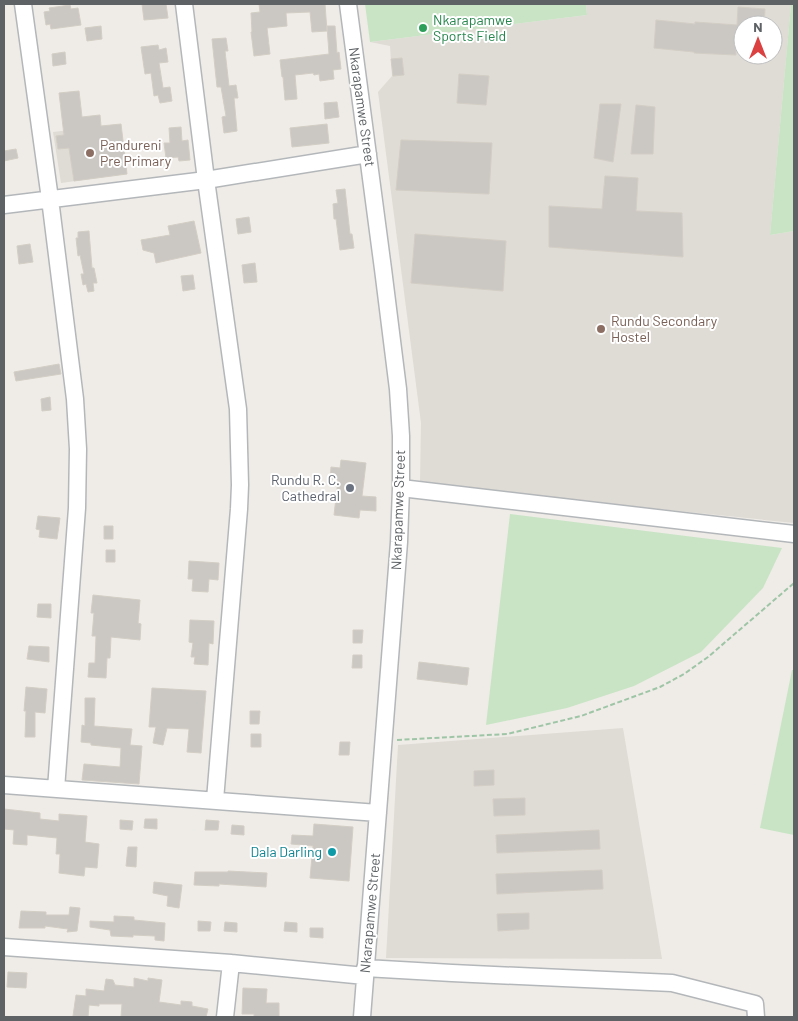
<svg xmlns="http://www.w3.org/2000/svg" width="798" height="1021" font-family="Barlow,sans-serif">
	<rect width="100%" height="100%" fill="#efece7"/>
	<!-- education -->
	<path fill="#dfdbd5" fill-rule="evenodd" d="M586 4H791L770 235 794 231V523L420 484 421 423 378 92 392 76 390 46 370 42 587 15ZM743 25H773V55H743Z
		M121 124 127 174 61 183 53 132Z
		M623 728 662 959 386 958 398 745Z"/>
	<!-- green -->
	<path fill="#c8e4c5" d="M365 4H586L587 15 370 42Z
		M791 4H794V231L770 235Z
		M510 514 782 548 763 588 701 652 634 686 567 708 486 725Z
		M792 670H794V835L760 828Z"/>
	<!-- building -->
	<path fill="#cbc7c3" stroke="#d3cec5" d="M142 4H166L168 18 144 20Z
		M259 4H325L327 31 312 32 310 12 286 13 287 26 267 28 270 54 254 56 251 32H252L251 13 260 12Z
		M70 5 71 9 78 8 81 25 51 29 50 24 46 25 44 12 50 11 49 8Z
		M738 7 765 9 764 25H743V36H736V55L694 53V52L654 48 656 20 695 24V22L737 25Z
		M101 26 102 39 87 41 85 28Z
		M327 26H335L337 53 339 52 341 69 333 70 334 79 320 81 319 74 314 75 313 73 295 75 297 99 285 100 283 77H282L280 60 329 54Z
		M226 38 228 51H225L229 86 236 85 238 98H234L237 131 224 133 222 117 226 116 221 87H217L212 39Z
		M158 45 159 50 166 48 168 62 159 63 163 88 170 87 172 101 160 103 158 95 154 96 151 73 145 74 141 47Z
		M65 52 66 64 53 66 52 54Z
		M402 58 404 75 393 76 391 59Z
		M459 74 489 76 486 105 457 103Z
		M79 91 82 117 100 115 101 126 121 124 127 174 74 181 69 148 58 149 56 136 64 135 59 93Z
		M337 102 339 117 325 119 324 103Z
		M600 104H621L613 162 594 158Z
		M636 105 655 107 653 154H631Z
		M327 124 329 143 292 147 290 128Z
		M181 127 182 141 188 140 190 160 179 161 178 157 166 158 164 143H170L169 128Z
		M401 140 492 143 489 194 396 190Z
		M16 149 18 158 4 161V151Z
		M605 176 638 178 636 211 682 213 683 257 549 247V206L602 209Z
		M345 189 350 234H352L354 248 340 250 336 219H334L333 204 338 203 336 190Z
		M249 217 251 232 238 234 236 219Z
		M194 221 201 253 156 263 154 253 143 250 141 240 170 235 168 226Z
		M89 231 92 268H94L97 283H93L94 291 88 292 86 284 83 285 81 274H84L80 255 78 256 76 238H78V232Z
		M415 234 506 241 503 291 411 283Z
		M30 244 33 262 19 264 17 246Z
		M255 263 257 282 244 283 242 265Z
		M193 275 195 289 183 291 181 276Z
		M59 364 61 374 16 381 14 372Z
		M50 397 51 410 42 411 41 399Z
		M341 460 366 463 362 496 376 497V511L360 510 359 518 334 515 338 480 330 479 331 467 340 468Z
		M38 516 60 518 57 539 39 537 40 530 36 529Z
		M104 526H113V539H104Z
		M106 550H115V562H106Z
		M189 561 219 563 218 580 209 579 208 592 192 591 193 579H188Z
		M93 595 140 600 138 623 141 624 140 640 111 637 110 658H107L106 678 88 677 89 663H95L96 636H92L94 613H91Z
		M38 604H51V618L37 617Z
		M190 620 214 621 213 644 209 643 208 665 194 664 195 657H191L193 643 189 642Z
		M353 630H363L362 643H353Z
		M29 646 49 647V662L27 659Z
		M353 655H362V668H352Z
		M419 662 469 668 467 685 417 679Z
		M26 687 47 689 45 713 35 712V737H25L26 711H24Z
		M152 688 206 691 201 753 187 752 189 729 167 728 163 745 153 743 156 727H149Z
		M85 698H95L94 726 132 729 130 745 142 746 139 784 82 780 84 764 120 767 121 748 91 745V743L81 742 82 725 85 726Z
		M250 711H260L259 724H250Z
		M251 734H261V747H251Z
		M340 742H350L349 755H339Z
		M494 770V785L474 786V771Z
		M525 798V815L494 816 493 799Z
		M4 809 40 813V819L59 821V814L87 816 85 842 99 844 97 868 85 867 84 876 59 873 60 854H56L57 838 27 835V845L13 844 14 830 4 829Z
		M145 819H157V829L144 828Z
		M120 820 133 821 132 830 120 829Z
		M206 820 219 821 218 830H205Z
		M314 824 353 827 349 881 310 878 313 846 291 844 292 835 313 836Z
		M232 825 244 826V835L231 834Z
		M599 830 600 849 497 853 496 835Z
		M128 847H137L136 867 126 866Z
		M602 870 603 889 497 894 496 874Z
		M228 871 267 873 266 887 219 884V886L194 885 195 872H228Z
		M154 882 182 885 179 908 167 906 168 896 153 893Z
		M70 907 80 908 77 931 67 932 68 929 45 926V928H19L21 911 46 912V915H69Z
		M529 913V929L498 931 497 914Z
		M114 916 134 917V920L165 923 164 941 155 940V936L133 935V937L111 936 110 930 90 927V921L114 922Z
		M198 921 211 922 210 931H198Z
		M225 922 237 923V932L224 931Z
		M285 922 297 923V932L284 931Z
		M310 928H323V938L310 937Z
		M8 972 27 973 26 988 7 987Z
		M134 978 148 981V978L162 980 159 1002 181 1005V1001L192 1002V1006L208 1009 206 1017H121L122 1004H99V1006L89 1005 88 1017 73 1016 76 995 86 996V989L104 991 106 979 113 980 115 985 134 987Z
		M243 988 267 989 266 1003H279V1017H254V1014H242Z"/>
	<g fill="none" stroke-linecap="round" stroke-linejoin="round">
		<!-- minor casing -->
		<g stroke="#b4b7ba" stroke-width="19">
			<path id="minor" d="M23 4 50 199 75 399 78 449 77 508 56 789
				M184 4 206 180 238 409 240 485 239 509 215 800
				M348 4 383 269 398 389 401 436V488L399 542 362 1017
				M4 205 206 180 368 154
				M401 488 794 534
				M4 785 378 813
				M4 947 231 963 365 976
				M365 968 452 973 672 983 755 1004 756 1017
				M225 1017 231 963"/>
		</g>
		<!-- path -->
		<path stroke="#9fc5a7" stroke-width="2" stroke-dasharray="5 2.5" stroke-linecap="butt" d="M397 740 507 734 581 716 660 687 684 674 708 657 794 583"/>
		<!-- minor -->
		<use href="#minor" stroke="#fff" stroke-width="16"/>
	</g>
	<!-- markers -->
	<circle fill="#2e9e5b" stroke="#fff" stroke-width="2" cx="423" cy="28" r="5"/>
	<g fill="#8d6e63" stroke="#fff" stroke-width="2">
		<circle cx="90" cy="153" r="5"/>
		<circle cx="601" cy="329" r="5"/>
	</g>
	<circle fill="#6b7280" stroke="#fff" stroke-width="2" cx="350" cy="488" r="5"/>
	<circle fill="#0f9aa8" stroke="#fff" stroke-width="2" cx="332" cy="852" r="5"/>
	<g text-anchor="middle" stroke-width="4" stroke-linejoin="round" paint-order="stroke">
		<!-- leisure labels -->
		<g font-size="14" fill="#27864d" stroke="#fff" text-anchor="start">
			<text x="433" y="25">Nkarapamwe<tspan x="433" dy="16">Sports Field</tspan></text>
		</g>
		<!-- street labels -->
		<g font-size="14" fill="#5e6265" stroke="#fff">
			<text transform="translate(362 107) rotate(82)" y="5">Nkarapamwe Street</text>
			<text transform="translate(398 510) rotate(-88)" y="5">Nkarapamwe Street</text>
			<text transform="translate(370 913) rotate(-85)" y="5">Nkarapamwe Street</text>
		</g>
		<!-- education labels -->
		<g font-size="14" fill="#785e54" stroke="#fff" text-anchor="start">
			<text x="100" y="150">Pandureni<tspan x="100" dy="16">Pre Primary</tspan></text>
			<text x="611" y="326">Rundu Secondary<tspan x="611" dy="16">Hostel</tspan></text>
		</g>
		<!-- worship labels -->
		<g font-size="14" fill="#5b616d" stroke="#fff" text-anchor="end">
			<text x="340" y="485">Rundu R. C.<tspan x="340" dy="16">Cathedral</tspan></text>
		</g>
		<!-- culture labels -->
		<g font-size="14" fill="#0d838f" stroke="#fff" text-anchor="end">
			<text x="322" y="857">Dala Darling</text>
		</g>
	</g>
	<!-- border -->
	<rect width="798" height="1021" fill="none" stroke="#5e6265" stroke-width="10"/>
	<!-- north arrow -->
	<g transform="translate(758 40)"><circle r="24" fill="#ffffff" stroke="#bfc0c1"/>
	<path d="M0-4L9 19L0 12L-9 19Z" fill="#db4140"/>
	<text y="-8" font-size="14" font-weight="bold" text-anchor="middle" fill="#5e6265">N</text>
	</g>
</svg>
